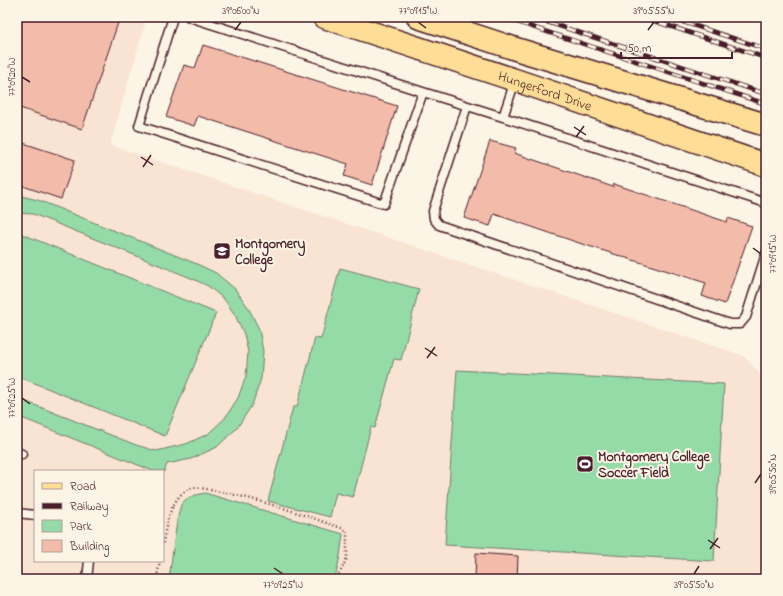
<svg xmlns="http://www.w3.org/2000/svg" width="783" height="596" font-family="'Indie Flower',sans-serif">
	<rect width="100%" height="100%" fill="#fcf5e5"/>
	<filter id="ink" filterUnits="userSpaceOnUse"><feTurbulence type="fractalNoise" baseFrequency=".025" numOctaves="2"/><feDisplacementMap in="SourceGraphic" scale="8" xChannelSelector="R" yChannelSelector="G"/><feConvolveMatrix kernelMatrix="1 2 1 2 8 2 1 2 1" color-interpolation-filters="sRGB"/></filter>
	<g filter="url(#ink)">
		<!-- built -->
		<path fill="#f9e4d3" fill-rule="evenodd" d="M17 17H147L110 145 744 356 766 381V579H17ZM35 471H163V561H35Z"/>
		<!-- green -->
		<path fill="#95dba8" stroke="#707d6a" d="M17 195 38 200 197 264 216 273 235 289 248 307 259 329 263 351 261 379 252 405 237 428 217 447 191 459 167 464 163 474V471H153L17 416V398L136 445 156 451 186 444 208 434 225 418 238 398 246 376 248 352 244 334 235 315 224 299 208 286 191 278 33 214 17 213Z
			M17 232 216 313 165 436 17 376Z
			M340 268 419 289 401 360 394 359 375 428 371 427 353 497 336 493 330 517 268 501 293 407H297L315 338 321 339Z
			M457 370 724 384 714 561 445 545Z
			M205 493 343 534 340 556 335 579H169C171 567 177 510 182 503 188 496 196 495 205 493Z"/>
		<!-- building -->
		<path fill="#f3bbaa" stroke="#4a1f2b" d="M17 17H120L82 129 17 107Z
			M203 45 397 106 372 185 344 176 348 164 198 116 194 126 166 117 184 65 195 68Z
			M17 141 75 160 61 199 17 184Z
			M490 141 516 148 514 153 613 187 614 184 727 222 728 218 752 226 725 304 702 296 706 283 579 243 494 214 490 226 464 218Z
			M476 553 518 556 517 579H475Z"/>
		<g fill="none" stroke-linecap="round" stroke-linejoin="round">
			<!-- lane casing -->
			<g stroke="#4a1f2b" stroke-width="11">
				<path id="lane" d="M173 17 139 126 384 204 423 92 189 17
					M423 92 503 117 515 81
					M467 106 433 211 434 219 439 225 730 324H740L746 317 766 254
					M503 117 766 203
					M17 452 22 454
					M17 513 35 515
					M87 579 89 561"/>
			</g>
			<!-- primary casing -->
			<g stroke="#4a1f2b" stroke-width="25">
				<g id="primary">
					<path id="s1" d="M324 17 515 80 766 165"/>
					<path d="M418 17 519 50 766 125"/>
				</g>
			</g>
			<!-- path -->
			<path stroke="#4a1f2b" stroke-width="2.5" stroke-dasharray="1 3" stroke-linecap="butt" d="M163 543C166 524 171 496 191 488 196 486 210 490 215 491 261 499 304 515 347 530V558L337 579
				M160 561 157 576 162 578 161 579"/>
			<!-- lane -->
			<use href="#lane" stroke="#fcf5e5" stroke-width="8"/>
			<!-- primary -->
			<use href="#primary" stroke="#fedd96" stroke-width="22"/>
			<!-- rail casing -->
			<g stroke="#4a1f2b" stroke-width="4.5">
				<path id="rail" d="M502 17 766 104
					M532 17 766 94
					M642 17 766 58
					M668 17 766 49"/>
			</g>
			<!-- rail -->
			<use href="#rail" stroke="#fcf5e5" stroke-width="3" stroke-dasharray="9" stroke-linecap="butt"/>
		</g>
	</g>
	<!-- ticks -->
	<path fill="none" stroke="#4a1f2b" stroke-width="1.5" d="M418 22 426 28M235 30 241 22M648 30 654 22M22 77 30 82M574 127 586 135M576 137 584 126M141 157 153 165M143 167 151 155M753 248 761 254M425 348 437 356M427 358 435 347M22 398 30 404M755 483 761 474M708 540 720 548M710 549 718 538M274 568 283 574M694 574 699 566"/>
	<!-- icons -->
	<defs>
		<g id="university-square" transform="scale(0.9)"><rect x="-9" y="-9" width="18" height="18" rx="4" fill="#4a1f2b" stroke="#fcf5e5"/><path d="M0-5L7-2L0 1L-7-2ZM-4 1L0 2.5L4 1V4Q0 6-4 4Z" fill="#fff"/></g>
		<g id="stadium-square" transform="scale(0.9)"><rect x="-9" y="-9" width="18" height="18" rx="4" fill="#4a1f2b" stroke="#fcf5e5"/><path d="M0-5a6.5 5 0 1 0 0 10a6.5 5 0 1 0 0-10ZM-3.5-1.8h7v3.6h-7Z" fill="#fff"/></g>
	</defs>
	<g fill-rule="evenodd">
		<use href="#university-square" x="222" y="251"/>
		<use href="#stadium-square" x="585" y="464"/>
	</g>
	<g text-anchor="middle" stroke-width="4" stroke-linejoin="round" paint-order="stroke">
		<!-- street labels -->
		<g font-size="14" fill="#4a1f2b" stroke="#fcf5e5">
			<text dy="5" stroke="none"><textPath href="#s1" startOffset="233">Hungerford Drive</textPath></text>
		</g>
		<!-- poi labels -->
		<g font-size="14" font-weight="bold" fill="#4a1f2b" stroke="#fcf5e5" text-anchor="start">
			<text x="235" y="248">Montgomery<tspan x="235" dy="16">College</tspan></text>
			<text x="598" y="461">Montgomery College<tspan x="598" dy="16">Soccer Field</tspan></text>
		</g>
	</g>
	<!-- margin -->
	<rect width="783" height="596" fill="none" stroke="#fcf5e5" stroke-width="44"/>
	<!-- legend -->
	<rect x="34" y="470" width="130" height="92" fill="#fcf5e5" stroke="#b59f9b"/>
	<rect x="42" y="483" width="20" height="6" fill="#fedd96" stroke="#b59f9b"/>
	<text x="70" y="490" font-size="12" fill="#4a1f2b">Road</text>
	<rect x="42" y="503" width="20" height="6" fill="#4a1f2b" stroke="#b59f9b"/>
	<text x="70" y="510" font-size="12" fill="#4a1f2b">Railway</text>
	<rect x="42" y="520" width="20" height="12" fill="#95dba8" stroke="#b59f9b"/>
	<text x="70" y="530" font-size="12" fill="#4a1f2b">Park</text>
	<rect x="42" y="540" width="20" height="12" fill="#f3bbaa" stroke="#b59f9b"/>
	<text x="70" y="550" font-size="12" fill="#4a1f2b">Building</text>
	<!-- scale -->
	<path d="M621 52v6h111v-6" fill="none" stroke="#4a1f2b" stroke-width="2"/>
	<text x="627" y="52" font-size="12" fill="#4a1f2b" stroke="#fcf5e5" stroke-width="3" paint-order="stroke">50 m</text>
	<rect x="22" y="22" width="739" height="552" fill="none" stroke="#4a1f2b" stroke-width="1.5"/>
	<g font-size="10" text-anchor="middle" fill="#4a1f2b">
		<text x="241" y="14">39°06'00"N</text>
		<text x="418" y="14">77°09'15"W</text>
		<text x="654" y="14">39°05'55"N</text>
		<text transform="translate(11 77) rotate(-90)" y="4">77°09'20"W</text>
		<text transform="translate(772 254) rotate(-90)" y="4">77°09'15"W</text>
		<text transform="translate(11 398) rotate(-90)" y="4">77°09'25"W</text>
		<text transform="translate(772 474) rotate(-90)" y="4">39°05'50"N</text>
		<text x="283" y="588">77°09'25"W</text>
		<text x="694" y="588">39°05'50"N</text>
	</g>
</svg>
